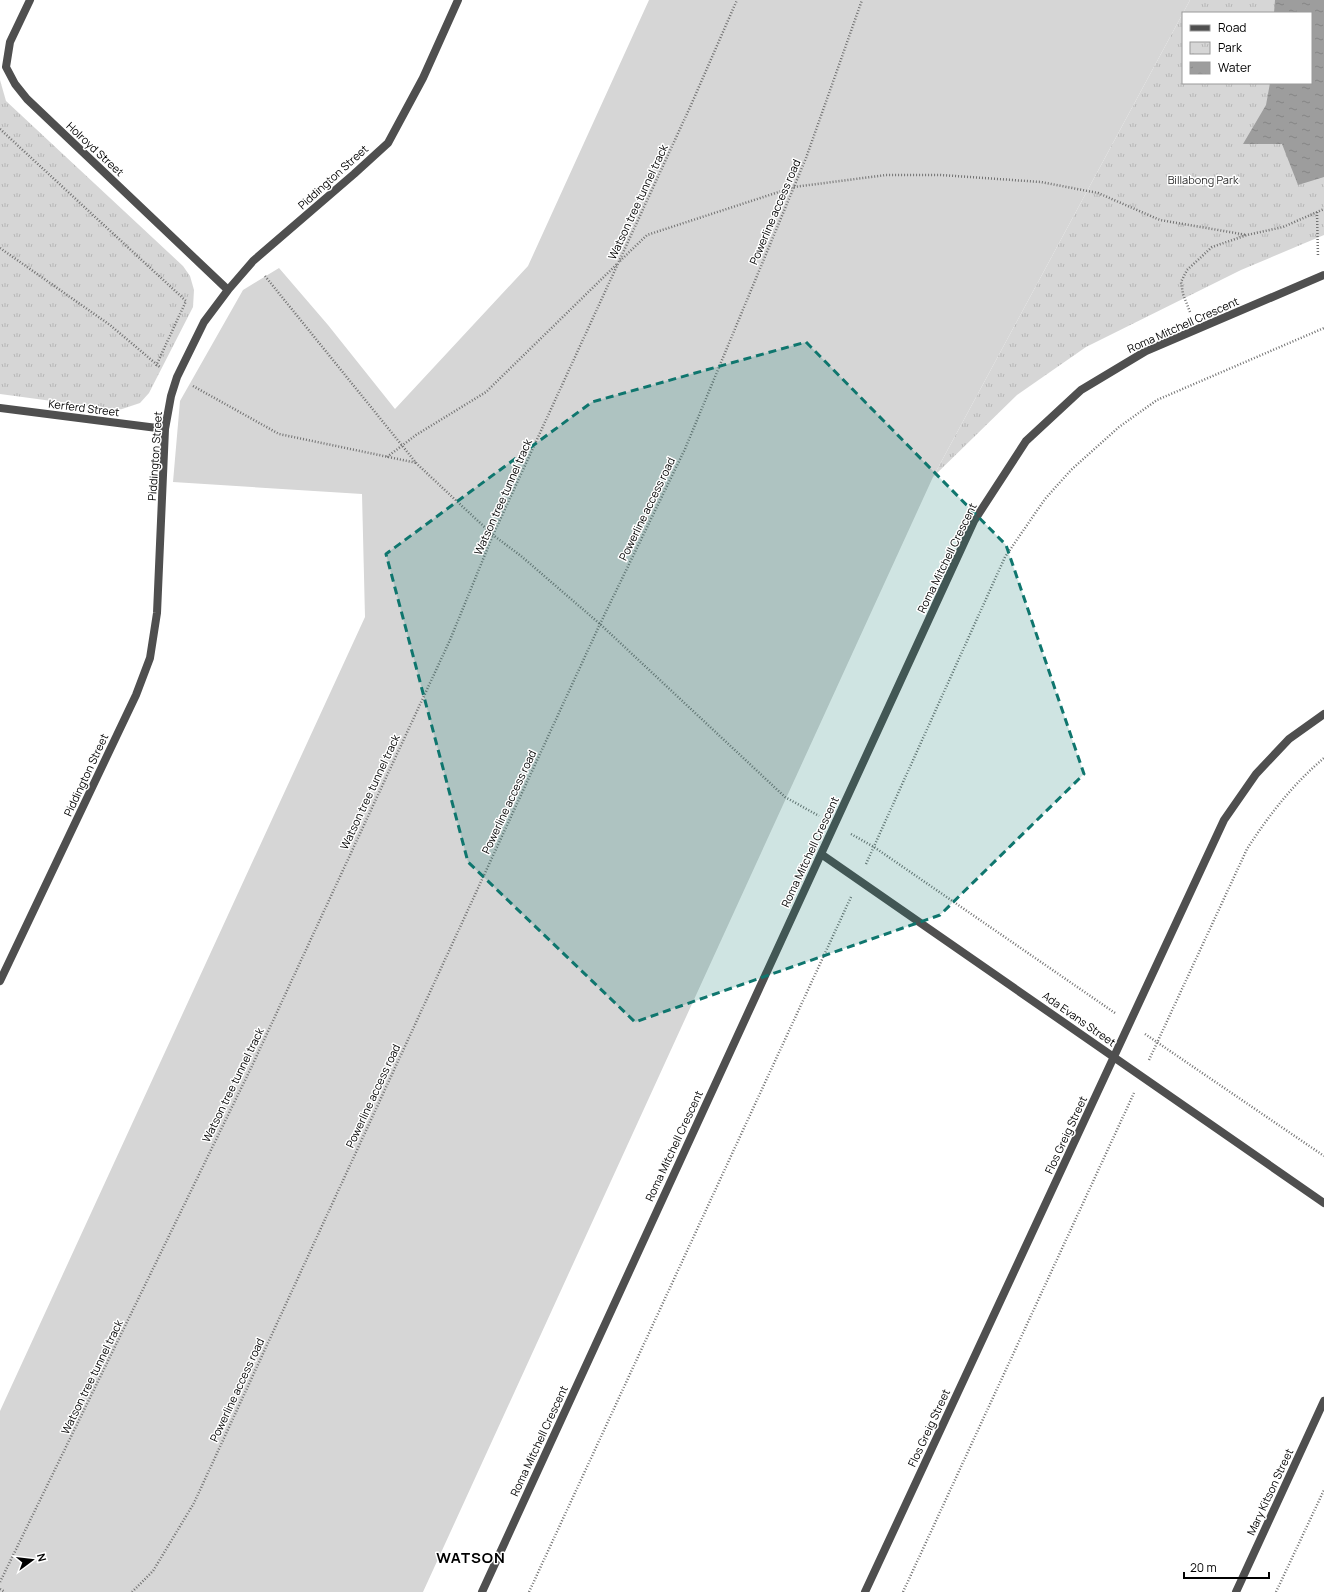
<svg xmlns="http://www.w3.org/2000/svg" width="1324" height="1592" font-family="Manrope,sans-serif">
	<defs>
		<pattern id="park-tufts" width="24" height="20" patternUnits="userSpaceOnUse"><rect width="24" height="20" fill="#d6d6d6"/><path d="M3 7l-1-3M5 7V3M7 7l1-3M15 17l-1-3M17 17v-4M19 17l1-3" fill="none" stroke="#b6b6b6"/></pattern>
		<pattern id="water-ripples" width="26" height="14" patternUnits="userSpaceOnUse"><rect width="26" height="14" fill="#9d9d9d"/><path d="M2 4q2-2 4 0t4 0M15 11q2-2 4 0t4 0" fill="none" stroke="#858585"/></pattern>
	</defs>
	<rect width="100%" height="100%" fill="#fff"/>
	<!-- grass -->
	<path fill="#d6d6d6" d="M649 0H1190L933 477 423 1592H0V1411L365 617 362 494 173 482 180 401 243 290 279 268 328 325 395 409 528 266Z"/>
	<!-- park -->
	<path fill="url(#park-tufts)" fill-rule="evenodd" d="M1190 0H1324V235L1241 270 1086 347 1017 395 933 477ZM1183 13H1311V83H1183Z
		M0 80 6 101 183 266 190 276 194 290 193 307 149 393 140 403 119 410 0 394Z"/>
	<!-- water -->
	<path fill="url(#water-ripples)" d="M1275 0H1324V177L1298 185 1282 144H1243L1266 105 1270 83H1311V13H1274Z"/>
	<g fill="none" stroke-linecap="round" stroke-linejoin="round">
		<!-- path -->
		<path stroke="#717171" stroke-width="2.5" stroke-dasharray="1 2" stroke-linecap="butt" d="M0 129 186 301 156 366
			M1317 212 1318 257
			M0 248 110 325 161 368
			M620 261 647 235 794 187 886 175H941L1041 182 1098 193 1160 220 1247 235
			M265 276 417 464 493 535 521 556 600 624 785 797 819 816
			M1190 312 1183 294 1181 282 1187 270 1212 247 1247 235 1283 227 1324 209
			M193 386 279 434 417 463
			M387 457 416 435 486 392 617 264
			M851 834 874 847 1115 1013
			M866 864 1005 557 1045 499 1071 470 1119 427 1157 400 1324 328
			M1145 1034 1324 1156
			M1149 1060 1247 849C1269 815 1293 784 1324 758
			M0 1582 251 1068 450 640 493 535 691 105 737 0
			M0 1589 5 1592
			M132 1592 153 1571 194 1503 600 624 685 449 806 158 862 0
			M529 1592 851 897
			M903 1592 1134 1093
			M1276 1592 1324 1490"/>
		<!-- minor -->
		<path stroke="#4f4f4f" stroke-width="8" d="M30 0 10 42 6 67 15 84 27 99 228 290
			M0 408 165 429
			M821 854 1324 1203
			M0 981 136 695 150 658 157 613 165 429 171 396 177 377 204 322 228 290 253 261 354 174 388 143 423 78 458 0
			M482 1592 974 521 1026 441 1081 390 1146 351 1324 275
			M865 1592 1224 820 1256 774 1289 739 1324 714
			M1236 1592 1324 1401"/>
	</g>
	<!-- marked area -->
	<path fill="#0f766e" fill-opacity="0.2" stroke="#0f766e" stroke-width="3" stroke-dasharray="8 5" stroke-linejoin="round" d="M806 342 1006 545 1084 774 940 915 635 1022 468 862 386 554 592 402Z"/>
	<g text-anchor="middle" stroke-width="3" stroke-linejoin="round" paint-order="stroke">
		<!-- street labels -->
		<g font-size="11" fill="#000" stroke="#fff">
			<text transform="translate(95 149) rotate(43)" y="4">Holroyd Street</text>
			<text transform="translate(333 177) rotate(-42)" y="4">Piddington Street</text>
			<text transform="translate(638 202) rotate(-65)" y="4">Watson tree tunnel track</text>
			<text transform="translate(775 212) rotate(-67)" y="4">Powerline access road</text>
			<text transform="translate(1183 325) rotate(-24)" y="4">Roma Mitchell Crescent</text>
			<text transform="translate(84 408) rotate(7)" y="4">Kerferd Street</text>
			<text transform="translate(155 456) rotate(-86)" y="4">Piddington Street</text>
			<text transform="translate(503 497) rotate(-66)" y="4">Watson tree tunnel track</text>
			<text transform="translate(647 509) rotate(-64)" y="4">Powerline access road</text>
			<text transform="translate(947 558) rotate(-64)" y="4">Roma Mitchell Crescent</text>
			<text transform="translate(86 775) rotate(-65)" y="4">Piddington Street</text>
			<text transform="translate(370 792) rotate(-65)" y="4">Watson tree tunnel track</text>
			<text transform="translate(509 802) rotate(-65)" y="4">Powerline access road</text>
			<text transform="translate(810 852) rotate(-65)" y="4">Roma Mitchell Crescent</text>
			<text transform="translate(1079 1019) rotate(35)" y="4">Ada Evans Street</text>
			<text transform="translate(233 1085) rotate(-64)" y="4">Watson tree tunnel track</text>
			<text transform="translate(373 1096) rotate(-65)" y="4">Powerline access road</text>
			<text transform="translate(1066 1135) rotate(-65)" y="4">Flos Greig Street</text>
			<text transform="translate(674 1146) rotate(-65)" y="4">Roma Mitchell Crescent</text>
			<text transform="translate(92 1377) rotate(-64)" y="4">Watson tree tunnel track</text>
			<text transform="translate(237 1390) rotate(-65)" y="4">Powerline access road</text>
			<text transform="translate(929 1428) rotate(-65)" y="4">Flos Greig Street</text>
			<text transform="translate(539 1441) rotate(-65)" y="4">Roma Mitchell Crescent</text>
			<text transform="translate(1270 1492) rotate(-65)" y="4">Mary Kitson Street</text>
		</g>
		<!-- park labels -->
		<g font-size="11" fill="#2d2d2d" stroke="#fff">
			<text x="1203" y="184">Billabong Park</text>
		</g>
		<!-- district labels -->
		<g font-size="15" font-weight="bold" letter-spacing="1" fill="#000" stroke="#fff">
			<text x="471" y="1563">WATSON</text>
		</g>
	</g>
	<!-- legend -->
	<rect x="1182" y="12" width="130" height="72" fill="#ffffff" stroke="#999999"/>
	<rect x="1190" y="25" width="20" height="6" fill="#4f4f4f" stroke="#999999"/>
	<text x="1218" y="32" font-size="12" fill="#000000">Road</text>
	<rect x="1190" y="42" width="20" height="12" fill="url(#park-tufts)" stroke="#999999"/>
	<text x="1218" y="52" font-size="12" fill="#000000">Park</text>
	<rect x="1190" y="62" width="20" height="12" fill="url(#water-ripples)" stroke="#999999"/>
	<text x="1218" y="72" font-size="12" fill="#000000">Water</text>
	<!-- north arrow -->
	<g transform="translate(32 1560) rotate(75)" stroke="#ffffff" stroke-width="3" paint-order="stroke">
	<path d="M0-3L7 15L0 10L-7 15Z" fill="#000000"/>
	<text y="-6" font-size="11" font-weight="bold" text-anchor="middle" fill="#000000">N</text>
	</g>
	<!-- scale -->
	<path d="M1184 1572v6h85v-6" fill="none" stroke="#000000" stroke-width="2"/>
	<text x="1190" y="1572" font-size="12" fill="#000000" stroke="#ffffff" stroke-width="3" paint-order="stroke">20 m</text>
</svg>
